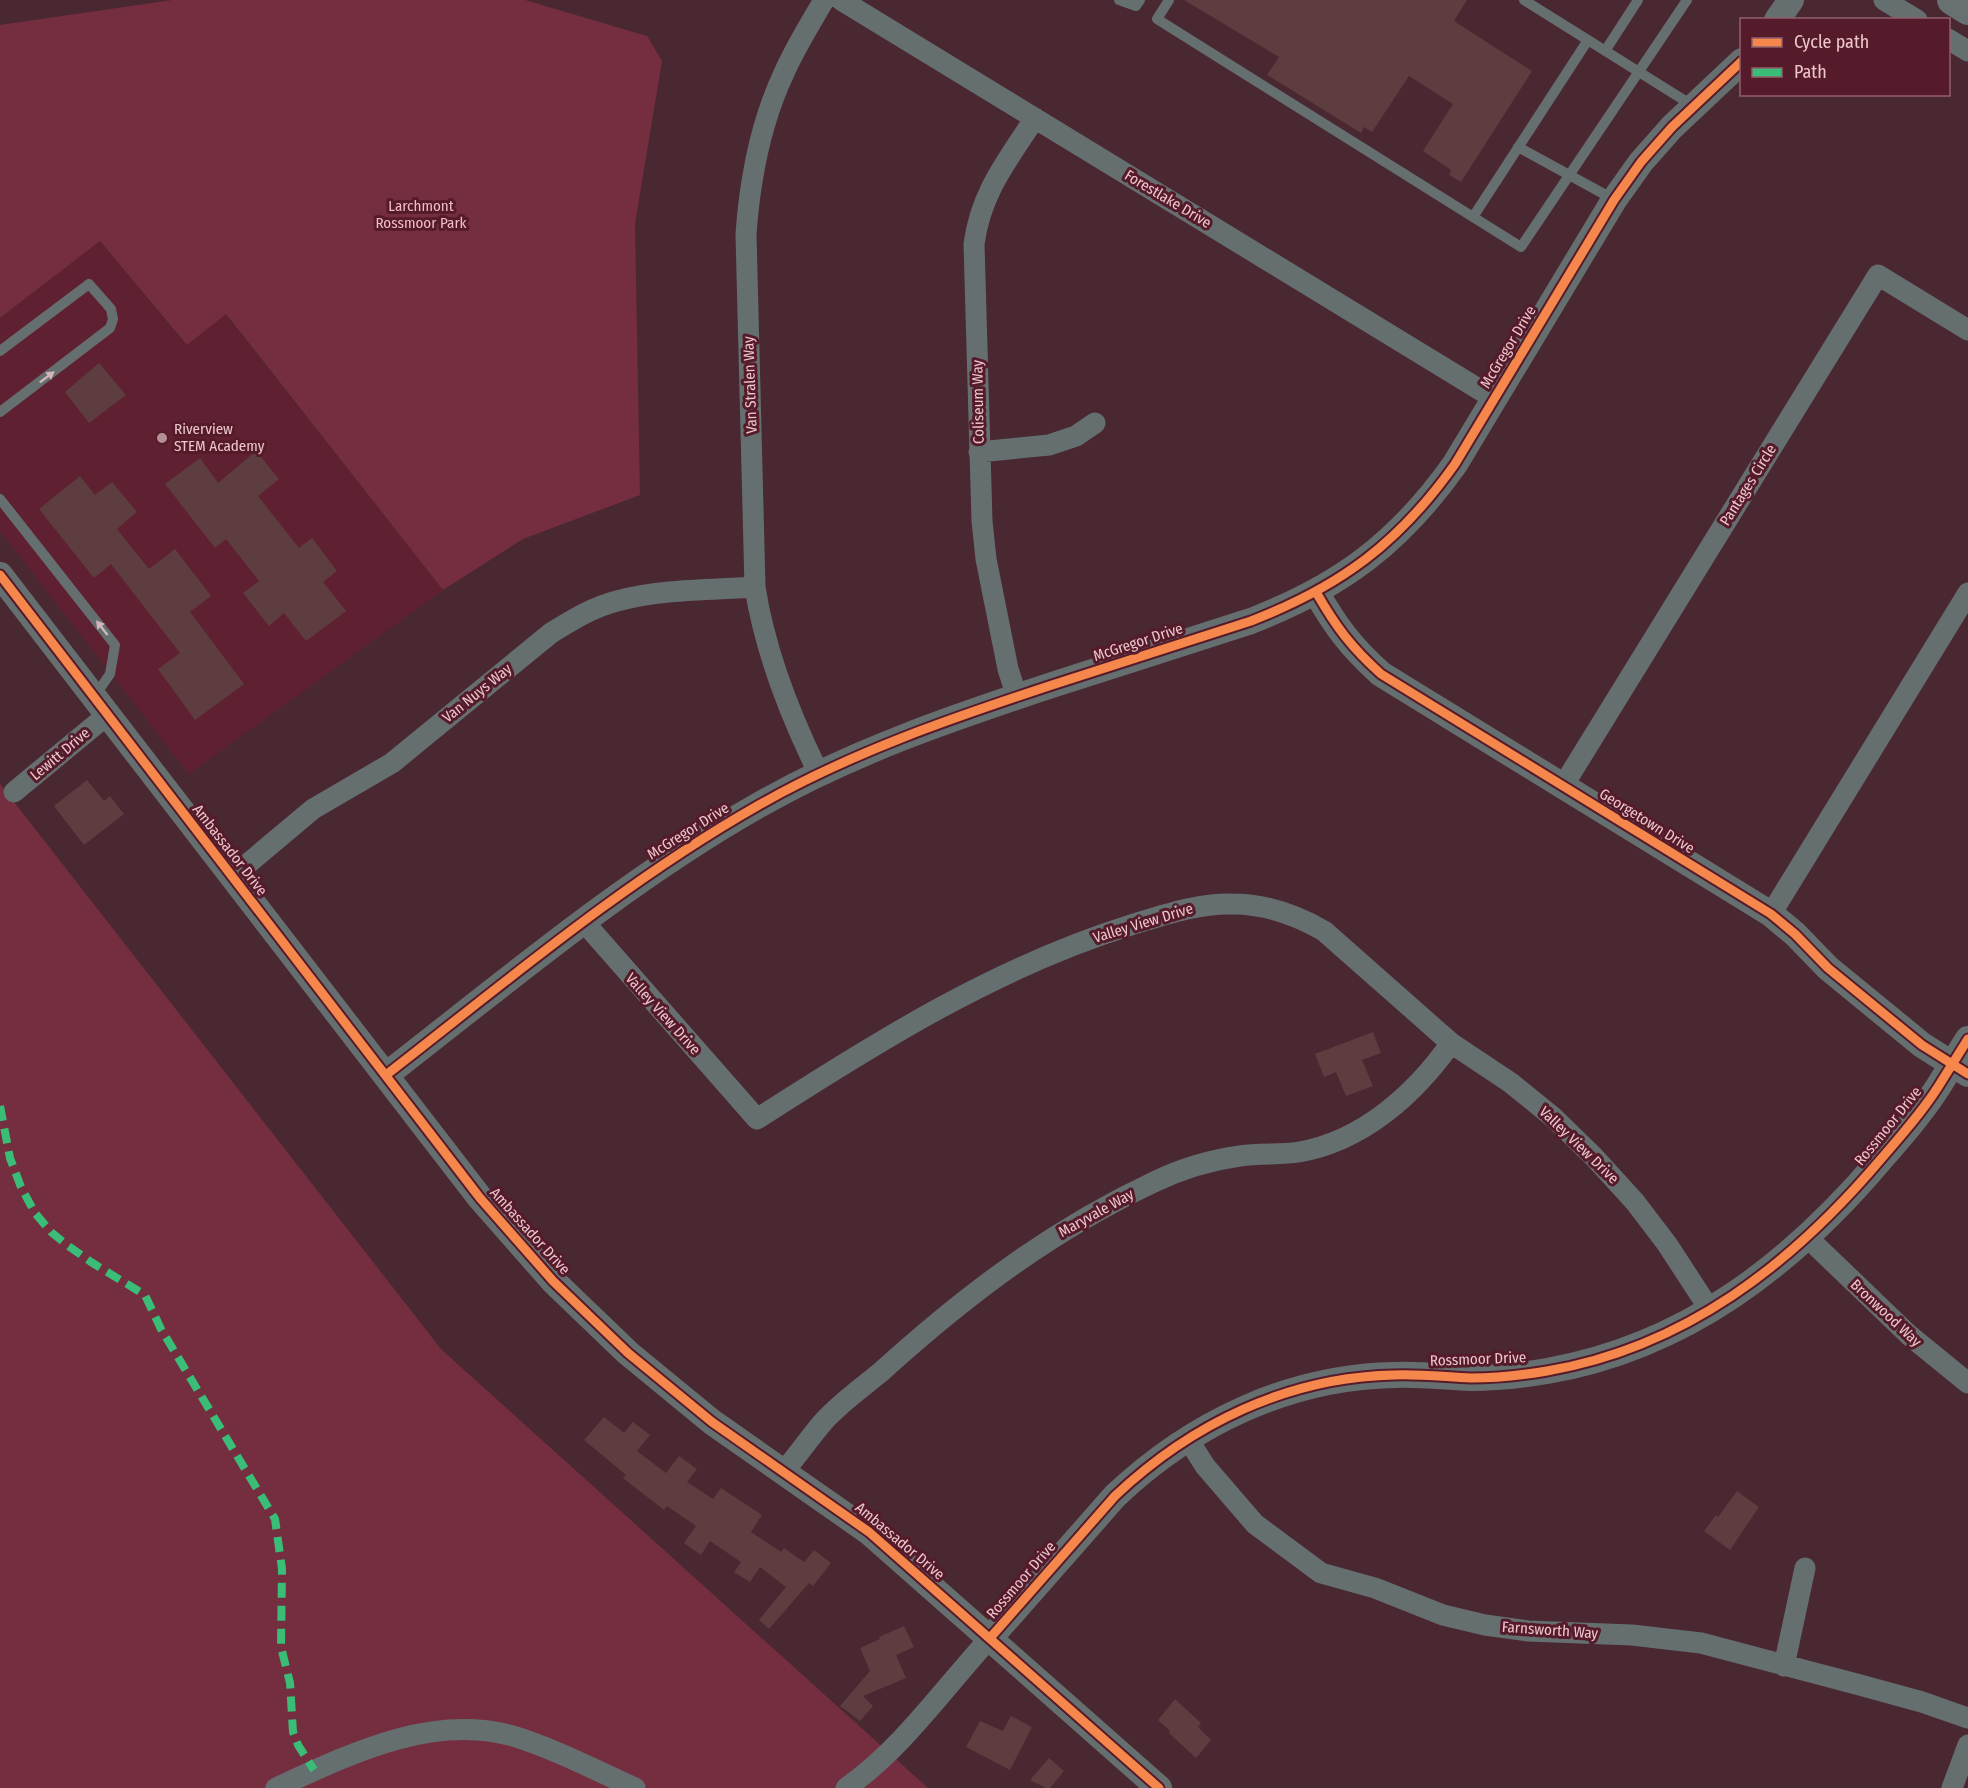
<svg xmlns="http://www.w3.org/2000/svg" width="1968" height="1788" font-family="'Fira Sans Condensed',sans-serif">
	<rect width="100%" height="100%" fill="#492831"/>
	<!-- built -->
	<path fill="#5f2131" d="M100 241 186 345 225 314 443 590 189 774 0 531V318Z"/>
	<!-- green -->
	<path fill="#742e40" d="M172 0H525L647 36 662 61 635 224 640 495 523 539 443 590 226 314 187 345 100 241 0 318V25Z
		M0 784 441 1349 928 1788H0Z"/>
	<!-- building -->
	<path fill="#5d3d40" d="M1184 0H1467L1454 21 1532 71 1461 182 1449 175 1451 170 1423 151 1453 104 1409 76 1372 132 1364 127 1361 133 1267 75 1279 57Z
		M99 363 126 395 89 423 65 392Z
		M256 451 279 479 258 496 299 548 312 538 337 571 323 582 346 611 306 641 284 613 269 626 243 593 259 581 226 539 215 548 165 484 200 458 218 483Z
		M80 476 95 495 112 482 137 512 117 529 149 569 175 549 211 596 190 612 244 684 195 720 158 669 180 653 111 564 94 578 39 509Z
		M87 780 104 801 110 796 124 814 84 845 54 806Z
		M1373 1032 1381 1053 1362 1060 1373 1086 1346 1096 1336 1072 1324 1077 1315 1054Z
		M604 1417 624 1433 633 1422 650 1435 637 1451 666 1473 679 1456 697 1469 687 1482 713 1499 721 1488 762 1515 751 1532 781 1552 784 1548 804 1562 814 1550 831 1563 813 1586 809 1583 769 1629 759 1620 786 1587 760 1567 750 1582 734 1572 741 1562 710 1541 701 1555 684 1543 696 1526 667 1506 664 1510 623 1478 626 1475 584 1440Z
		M1737 1491 1759 1507 1730 1550 1704 1531 1716 1515 1718 1517Z
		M904 1626 914 1647 896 1655 906 1678 863 1696 873 1706 860 1721 840 1706 870 1671 860 1648 880 1639 879 1637Z
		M1175 1699 1201 1723 1198 1727 1211 1740 1196 1758 1169 1733 1170 1731 1158 1720Z
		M1011 1716 1032 1727 1010 1770 966 1747 980 1721 1003 1731Z
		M1049 1758 1064 1771 1050 1788H1046L1030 1780Z"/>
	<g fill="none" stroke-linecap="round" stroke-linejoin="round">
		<!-- service -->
		<path stroke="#666f70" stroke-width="10" d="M1119 0 1136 6 1140 0
			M1169 0 1157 19 1473 217 1588 40
			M1524 0 1695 107
			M1605 51 1638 0
			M1518 147 1613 199
			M1473 217 1521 247 1687 0
			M0 351 89 284 111 309 113 319 110 328 0 412
			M0 499 115 645 110 674 94 697"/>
		<!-- minor -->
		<path stroke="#666f70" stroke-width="21" d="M841 0 1495 399
			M1884 0 1917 20
			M1948 39 1968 51
			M979 452 1049 445 1076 436 1095 423
			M1017 697 1008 669 986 559 982 521 974 244C981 192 1007 161 1035 118
			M819 774C790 715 765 652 755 587L746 234C750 178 760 124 784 73 795 48 810 24 824 0
			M1563 786 1878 275 1968 330
			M14 792 106 716
			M232 877 313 809 392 763 551 633C572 620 593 607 617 601 661 589 710 590 755 587
			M1771 914 1968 593
			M584 922 757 1119C875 1043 996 967 1131 925 1164 915 1198 903 1233 904 1265 904 1296 915 1324 931L1451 1043 1511 1083 1554 1118 1594 1157 1635 1202 1667 1244 1710 1310
			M1808 1238 1909 1335 1968 1383
			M1188 1439 1205 1466 1255 1524 1321 1573 1375 1588 1443 1615 1485 1625 1528 1631 1632 1635 1701 1643 1860 1685 1922 1702 1968 1718
			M784 1471C798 1455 810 1437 824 1421 841 1402 863 1387 882 1371 966 1295 1052 1230 1154 1182 1181 1169 1210 1160 1240 1156 1260 1153 1280 1155 1299 1152 1363 1141 1415 1094 1451 1043
			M1784 1666 1805 1568
			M276 1788C348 1755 431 1713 513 1736 555 1749 595 1770 635 1788
			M846 1788C903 1748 943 1689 990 1638
			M1952 1788 1968 1745"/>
		<!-- tertiary -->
		<path stroke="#666f70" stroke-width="26" d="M1777 20 1791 0
			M0 575 480 1198 553 1281 628 1353 712 1422 869 1532 1159 1788
			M1316 592C1336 627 1351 647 1381 674L1771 914 1795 934 1828 968 1922 1045 1968 1074
			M386 1075C507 981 625 881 759 805 852 752 952 718 1052 685 1118 664 1185 642 1251 621 1341 586 1399 543 1455 464L1614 200 1641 162 1672 127 1742 61
			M990 1638 1115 1496C1191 1424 1288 1377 1394 1375 1420 1374 1446 1377 1471 1378 1496 1378 1523 1375 1547 1371 1686 1347 1792 1264 1881 1159 1901 1136 1922 1112 1938 1087 1948 1071 1958 1055 1968 1039"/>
		<!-- secondary -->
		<path stroke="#697072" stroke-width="30" d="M1952 0 1968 10"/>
		<!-- quiet -->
		<path stroke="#3abd76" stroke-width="8" stroke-dasharray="15 8" stroke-linecap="butt" d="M0 1106 10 1158 21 1187 35 1213 51 1232 67 1245 91 1262 145 1295 161 1329 275 1519 282 1569 281 1647 290 1683 293 1732 298 1745 314 1770"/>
		<!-- cycleway casing -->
		<g stroke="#561b2b" stroke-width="13">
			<path id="cycleway" d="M0 575 480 1198 553 1281 628 1353 712 1422 869 1532 1159 1788
				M1316 592C1336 627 1351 647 1381 674L1771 914 1795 934 1828 968 1922 1045 1968 1074
				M386 1075C507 981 625 881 759 805 852 752 952 718 1052 685 1118 664 1185 642 1251 621 1341 586 1399 543 1455 464L1614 200 1641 162 1672 127 1742 61
				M990 1638 1115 1496C1191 1424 1288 1377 1394 1375 1420 1374 1446 1377 1471 1378 1496 1378 1523 1375 1547 1371 1686 1347 1792 1264 1881 1159 1901 1136 1922 1112 1938 1087 1948 1071 1958 1055 1968 1039"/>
		</g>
		<!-- cycleway -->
		<use href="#cycleway" stroke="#f5874c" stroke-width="9"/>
	</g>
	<!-- one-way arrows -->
	<defs><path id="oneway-solid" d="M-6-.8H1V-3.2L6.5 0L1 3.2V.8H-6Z" transform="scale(1.5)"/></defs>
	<g fill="#d2b5ba">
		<use href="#oneway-solid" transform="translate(47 377) rotate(-37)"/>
		<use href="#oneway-solid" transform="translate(102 628) rotate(-128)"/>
	</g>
	<!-- markers -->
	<circle fill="#b48f96" stroke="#561b2b" stroke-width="2" cx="162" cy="438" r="6"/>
	<g text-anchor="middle" stroke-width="6" stroke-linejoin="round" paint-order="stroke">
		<!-- street labels -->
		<g font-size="15" fill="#edc7cd" stroke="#561b2b">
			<text transform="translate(1168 199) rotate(31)" y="5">Forestlake Drive</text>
			<text transform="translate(1508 347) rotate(-59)" y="5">McGregor Drive</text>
			<text transform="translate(750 385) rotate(-92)" y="5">Van Stralen Way</text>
			<text transform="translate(978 402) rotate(-91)" y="5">Coliseum Way</text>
			<text transform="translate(1748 485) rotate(-58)" y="5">Pantages Circle</text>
			<text transform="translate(1138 642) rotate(-18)" y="5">McGregor Drive</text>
			<text transform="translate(477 693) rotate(-39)" y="5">Van Nuys Way</text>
			<text transform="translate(60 754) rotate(-40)" y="5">Lewitt Drive</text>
			<text transform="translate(1647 821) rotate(32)" y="5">Georgetown Drive</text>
			<text transform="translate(688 831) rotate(-32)" y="5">McGregor Drive</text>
			<text transform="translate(230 850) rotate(52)" y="5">Ambassador Drive</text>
			<text transform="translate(1143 923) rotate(-17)" y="5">Valley View Drive</text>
			<text transform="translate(663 1014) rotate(48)" y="5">Valley View Drive</text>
			<text transform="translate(1888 1126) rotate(-51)" y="5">Rossmoor Drive</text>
			<text transform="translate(1579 1145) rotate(44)" y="5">Valley View Drive</text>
			<text transform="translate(1096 1213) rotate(-29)" y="5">Maryvale Way</text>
			<text transform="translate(530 1231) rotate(48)" y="5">Ambassador Drive</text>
			<text transform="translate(1886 1313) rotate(43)" y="5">Bronwood Way</text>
			<text transform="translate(1478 1359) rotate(-2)" y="5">Rossmoor Drive</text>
			<text transform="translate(900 1541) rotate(40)" y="5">Ambassador Drive</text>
			<text transform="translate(1021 1580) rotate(-49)" y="5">Rossmoor Drive</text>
			<text transform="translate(1550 1630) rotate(4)" y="5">Farnsworth Way</text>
		</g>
		<!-- park labels -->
		<g font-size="15" fill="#f1bdc5" stroke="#561b2b">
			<text x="421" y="211">Larchmont<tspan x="421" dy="17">Rossmoor Park</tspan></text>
		</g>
		<!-- poi labels -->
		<g font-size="15" fill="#edc7cd" stroke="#561b2b" text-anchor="start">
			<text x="174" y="434">Riverview<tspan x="174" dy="17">STEM Academy</tspan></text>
		</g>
	</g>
	<!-- legend -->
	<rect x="1740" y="18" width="210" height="78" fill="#561b2b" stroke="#92606c" stroke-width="1.5"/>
	<rect x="1752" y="38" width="30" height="9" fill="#f5874c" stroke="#92606c" stroke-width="1.5"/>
	<text x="1794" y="48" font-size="18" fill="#edc7cd">Cycle path</text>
	<rect x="1752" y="68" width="30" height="9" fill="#3abd76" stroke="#92606c" stroke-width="1.5"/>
	<text x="1794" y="78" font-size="18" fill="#edc7cd">Path</text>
</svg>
